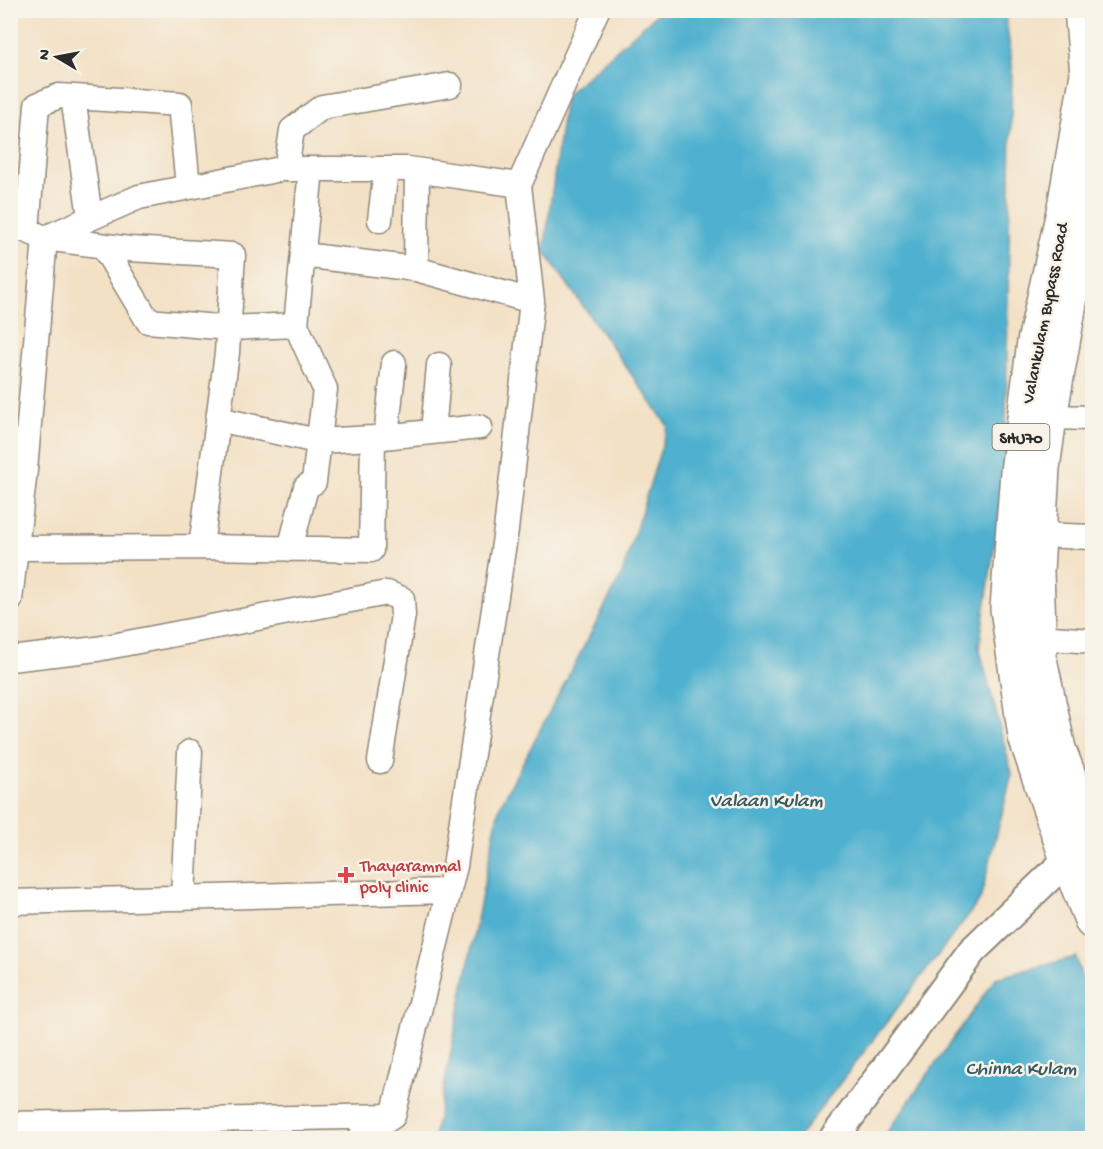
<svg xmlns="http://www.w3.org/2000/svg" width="1103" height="1149" font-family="'Gochi Hand',sans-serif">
	<rect width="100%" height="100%" fill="#f7f3e8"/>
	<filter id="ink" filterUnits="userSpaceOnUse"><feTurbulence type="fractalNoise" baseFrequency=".0167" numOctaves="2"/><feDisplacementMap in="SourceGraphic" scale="12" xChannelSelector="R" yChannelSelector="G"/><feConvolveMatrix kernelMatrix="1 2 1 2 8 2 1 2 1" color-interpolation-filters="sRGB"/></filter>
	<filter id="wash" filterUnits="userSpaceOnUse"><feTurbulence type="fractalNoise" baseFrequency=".008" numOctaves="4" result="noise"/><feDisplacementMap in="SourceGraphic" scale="24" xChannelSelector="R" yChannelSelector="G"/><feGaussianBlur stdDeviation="1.35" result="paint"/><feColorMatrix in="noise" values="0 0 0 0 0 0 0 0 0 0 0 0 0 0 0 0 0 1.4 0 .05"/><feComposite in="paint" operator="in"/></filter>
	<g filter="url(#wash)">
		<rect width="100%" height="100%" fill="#f3e1c6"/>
		<!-- water -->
		<path fill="#50b1cf" stroke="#3e6e7d" stroke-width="1.5" d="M660 11H1005L1012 65 1005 477 979 647 1012 774 980 900 798 1138H434L499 808 622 574 668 426 544 251 565 96Z
			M1076 957 1092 1017V1138H883L996 978Z"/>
	</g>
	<g filter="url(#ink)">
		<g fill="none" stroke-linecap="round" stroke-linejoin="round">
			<!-- minor casing -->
			<g stroke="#8f8678" stroke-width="27">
				<path id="minor" d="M73 97 90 217
					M286 169 292 130 322 107 450 85
					M380 220 386 169
					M10 224 45 238 139 197 281 169H408L519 185
					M27 230 37 105 59 96 180 104 188 187
					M103 246 148 321 229 328 296 325 311 169
					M303 255 416 269 532 301
					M416 269 417 171
					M1050 417 1092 418
					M218 419 317 441 373 438 480 427
					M433 432 439 365
					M386 437 394 363
					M1039 535 1092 537
					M17 548 201 547 371 550 373 438
					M290 549 306 487 314 482 325 389 296 325
					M10 600 25 470 45 238 129 249 233 255 227 353 201 547
					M1039 637 1092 641
					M10 659 97 649 387 593 402 599 403 615 380 761
					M183 898 190 752
					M10 902 449 891
					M10 1124 393 1116
					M360 1138 393 1116 455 866 506 530 532 301 519 185 597 10"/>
			</g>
			<!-- tertiary casing -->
			<g stroke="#8f8678" stroke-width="32">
				<path id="tertiary" d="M834 1138 972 951 1067 860 1092 848"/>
			</g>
			<!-- primary casing -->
			<g stroke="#8f8678" stroke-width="36">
				<path id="primary" d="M1081 10 1087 74 1064 207 1034 342 1017 472 1007 609 1025 737 1067 860 1092 922
					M1092 178 1050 417 1043 468 1037 571 1040 659 1059 749 1092 836"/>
			</g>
			<!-- minor -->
			<use href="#minor" stroke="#fff" stroke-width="24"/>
			<!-- tertiary -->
			<use href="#tertiary" stroke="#fff" stroke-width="28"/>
			<!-- primary -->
			<use href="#primary" stroke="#fff" stroke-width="33"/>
		</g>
	</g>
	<!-- markers -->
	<path fill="#e0444e" stroke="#f7f3e8" stroke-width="2" d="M343 866h6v6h6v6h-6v6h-6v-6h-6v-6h6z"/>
	<g text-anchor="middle" stroke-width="5" stroke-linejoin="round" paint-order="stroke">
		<!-- shield labels -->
		<rect fill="#f7f3e8" stroke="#686764" stroke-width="1.5" x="992.5" y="424" width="57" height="26" rx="4.5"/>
		<g font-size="16" font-weight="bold" fill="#2b2b2b">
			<text x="1021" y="443">SHU70</text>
		</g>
		<!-- street labels -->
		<g font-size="18" fill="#2b2b2b" stroke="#f7f3e8">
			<text transform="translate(1044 313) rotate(-79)" y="6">Valankulam Bypass Road</text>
		</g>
		<!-- health labels -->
		<g font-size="18" fill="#be3a42" stroke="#f7f3e8" text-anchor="start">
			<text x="360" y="871">Thayarammal<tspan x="360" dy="21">poly clinic</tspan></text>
		</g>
		<!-- water labels -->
		<g font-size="20" font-style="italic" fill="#385a64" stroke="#f7f3e8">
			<text x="766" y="806">Valaan Kulam</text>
			<text x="1021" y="1074">Chinna Kulam</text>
		</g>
	</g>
	<!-- margin -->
	<rect width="1103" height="1149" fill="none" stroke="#f7f3e8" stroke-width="36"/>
	<!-- north arrow -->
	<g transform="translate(57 57) rotate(280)" stroke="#f7f3e8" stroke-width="4.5" paint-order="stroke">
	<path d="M0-4.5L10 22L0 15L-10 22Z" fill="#2b2b2b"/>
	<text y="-9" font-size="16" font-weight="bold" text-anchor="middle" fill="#2b2b2b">N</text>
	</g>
</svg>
